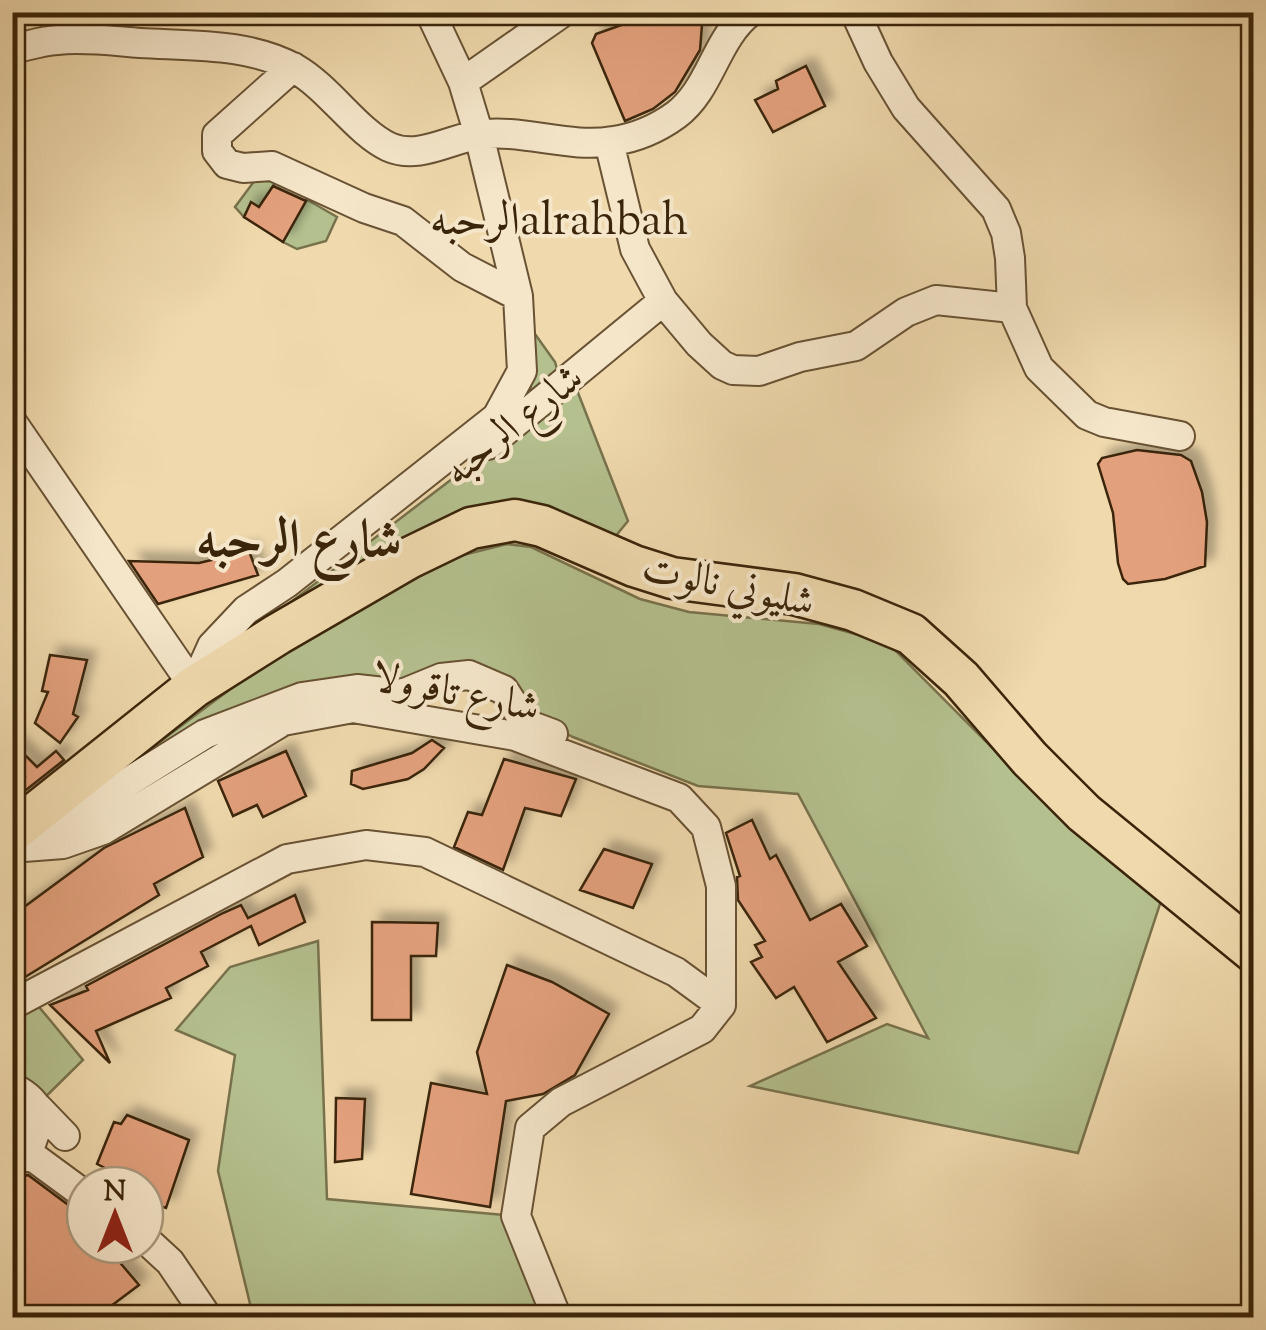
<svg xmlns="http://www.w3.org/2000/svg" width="1266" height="1330" font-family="'Sorts Mill Goudy',Amiri,serif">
	<defs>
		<filter id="shadow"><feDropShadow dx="9" dy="-9" stdDeviation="5" flood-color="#0004"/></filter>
	</defs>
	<rect width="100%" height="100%" fill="#efd9ad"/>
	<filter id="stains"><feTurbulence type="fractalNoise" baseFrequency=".002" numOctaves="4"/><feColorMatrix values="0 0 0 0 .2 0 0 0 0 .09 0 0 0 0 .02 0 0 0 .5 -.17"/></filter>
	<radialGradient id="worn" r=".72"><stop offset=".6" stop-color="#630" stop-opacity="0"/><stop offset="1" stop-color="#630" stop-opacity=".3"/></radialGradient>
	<!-- green -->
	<path fill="#b4c08e" stroke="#78724c" stroke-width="2.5" d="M261 172 278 179 259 207 251 203 244 217 235 207Z
		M306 199 337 217 326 241 297 249 283 242Z
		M535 334 555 362 560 380 530 394Z
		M575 385 628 521 609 544 574 520 543 505 469 524 300 617 291 602Z
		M507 544 531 547 640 599 689 612 819 624 888 643 1060 816 1161 901 1078 1153 750 1086 887 1024 928 1038 798 794 698 786 573 737 468 683 299 703 122 770 260 667 389 592 459 556Z
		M318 941 327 1199 516 1216 557 1317H248L251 1308 218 1171 235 1055 176 1030 230 967Z
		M30 996 83 1060 13 1129V1004Z"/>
	<!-- building -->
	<path fill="#e2a07b" stroke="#3b250a" stroke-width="2.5" filter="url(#shadow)" d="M645 12H703L700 50 675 92 653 109 625 121 592 43 596 34 644 17Z
		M806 66 825 106 773 132 755 100 778 89 776 81Z
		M273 186 306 201 283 242 244 217 251 202 259 207Z
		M1137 450 1181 455 1191 461 1202 492 1207 522 1205 566 1165 579 1128 584 1123 579 1118 563 1113 513 1098 464 1102 458Z
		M249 551 258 575 158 604 129 561 199 563Z
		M50 655 87 660 73 714 78 717 60 743 35 723 48 692 42 691Z
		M432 740 444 748 424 769 408 779 363 789 351 784 352 771 412 753Z
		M12 742 37 767 56 751 64 760 12 801V786L25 776 12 758Z
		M286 751 306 796 263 817 257 805 233 816 218 781Z
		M504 759 576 779 561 816 525 808 503 870 454 847 468 812 482 815Z
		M185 808 203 857 154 884 159 895 12 985V916L104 848Z
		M752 820 770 859 776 855 810 920 841 904 867 946 838 962 876 1018 827 1042 794 987 776 998 751 962 762 957 755 945 765 941 738 900 737 877 740 876 726 833Z
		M604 849 652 864 633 908 580 890Z
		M295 895 305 922 259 945 251 926 201 952 208 966 166 988 171 998 96 1031 110 1063 50 1005 88 990 86 986 223 913 241 905 248 918Z
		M372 922 438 923 436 956H411V1020H372Z
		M507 965 552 982 609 1014 575 1075 543 1094 506 1101 490 1207 411 1194 431 1083 487 1094 477 1052Z
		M336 1098 365 1099 362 1159 335 1162Z
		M127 1115 189 1140 166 1208 145 1201V1185L98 1184 105 1168 97 1164 114 1122 121 1124Z
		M28 1175 71 1207 85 1222V1245H105L139 1285 95 1318H18L12 1312V1180Z"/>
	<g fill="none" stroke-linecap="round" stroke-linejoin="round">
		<!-- minor casing -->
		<g stroke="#685233" stroke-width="32">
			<path id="minor" d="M855 12 878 62 906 108 996 209 1006 233 1010 258 1012 308 1039 368 1087 415 1104 422 1180 436
				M12 49C27 46 42 41 57 40 84 37 113 41 140 43 192 46 250 43 296 69 330 89 357 132 389 147 418 160 448 140 477 135 521 128 569 149 613 141 635 138 658 128 676 115 711 89 715 39 750 12
				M293 67 217 135V151L227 164 243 168 272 166 364 208 403 221 462 267 518 296
				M463 82 563 12
				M609 142 635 249 663 301 699 344 722 365 733 370 759 371 800 357 856 346 906 312 936 300 1012 308
				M12 422 194 687
				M488 445 663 301
				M194 686 212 646 246 610 287 583 497 417 522 371 518 296 479 135 463 82 430 12
				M27 845 205 734 302 697 357 689 402 694 441 678 469 675 504 690 526 724 553 734
				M24 847 63 844 103 830 283 721 353 708 515 736 679 798 706 827 721 886V1005
				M12 1005 287 859 366 845 425 852 676 972 721 1005
				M12 1087C51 1107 38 1121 27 1156
				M38 1108 65 1136
				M12 1161 27 1156 36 1159 85 1195
				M145 1239 170 1262 208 1318
				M557 1318 516 1216 530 1128 561 1102 702 1029 721 1005"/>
		</g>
		<!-- highway casing -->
		<g stroke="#3b250a" stroke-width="45">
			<path id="highway" d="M12 832 194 687 278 634 409 558 471 528 515 520 542 526 634 566 672 578 794 594 853 610 911 634 961 679 1030 759 1084 813 1254 952"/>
		</g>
		<!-- minor -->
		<use href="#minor" stroke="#f5e6ca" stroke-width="28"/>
		<!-- highway -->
		<use href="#highway" stroke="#efd9ad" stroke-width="40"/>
	</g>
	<g text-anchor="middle" stroke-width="8" stroke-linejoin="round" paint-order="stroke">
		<!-- street labels -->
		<g font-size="42" fill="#3b250a" stroke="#f5e6ca">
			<text transform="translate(512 423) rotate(-39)" y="15">شارع الرحبه</text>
			<text transform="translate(729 583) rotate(12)" y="15">شليوني نالوت</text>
			<text transform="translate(456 690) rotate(11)" y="15">شارع تاقرولا</text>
		</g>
		<!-- neighbourhood labels -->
		<g font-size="45" fill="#3b250a" stroke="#f5e6ca">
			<text x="559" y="234">الرحبهalrahbah</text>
		</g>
		<!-- district labels -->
		<g font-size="52" font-weight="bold" fill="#3b250a" stroke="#f5e6ca">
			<text x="299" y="556">شارع الرحبه</text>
		</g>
	</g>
	<!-- margin -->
	<rect width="1266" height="1330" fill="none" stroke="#efd9ad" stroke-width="50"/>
	<rect x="15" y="15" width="1236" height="1300" fill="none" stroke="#3b250a" stroke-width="5"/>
	<rect x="25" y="25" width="1216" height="1280" fill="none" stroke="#3b250a" stroke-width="2.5"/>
	<!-- north arrow -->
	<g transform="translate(115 1215)"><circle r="48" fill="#f5e6ca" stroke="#ab997d" stroke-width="2.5"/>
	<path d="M0-8L18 38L0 25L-18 38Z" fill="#8f2418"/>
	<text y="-15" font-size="28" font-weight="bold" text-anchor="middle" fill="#3b250a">N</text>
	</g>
	<rect width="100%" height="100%" filter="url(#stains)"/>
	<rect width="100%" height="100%" fill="url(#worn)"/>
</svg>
